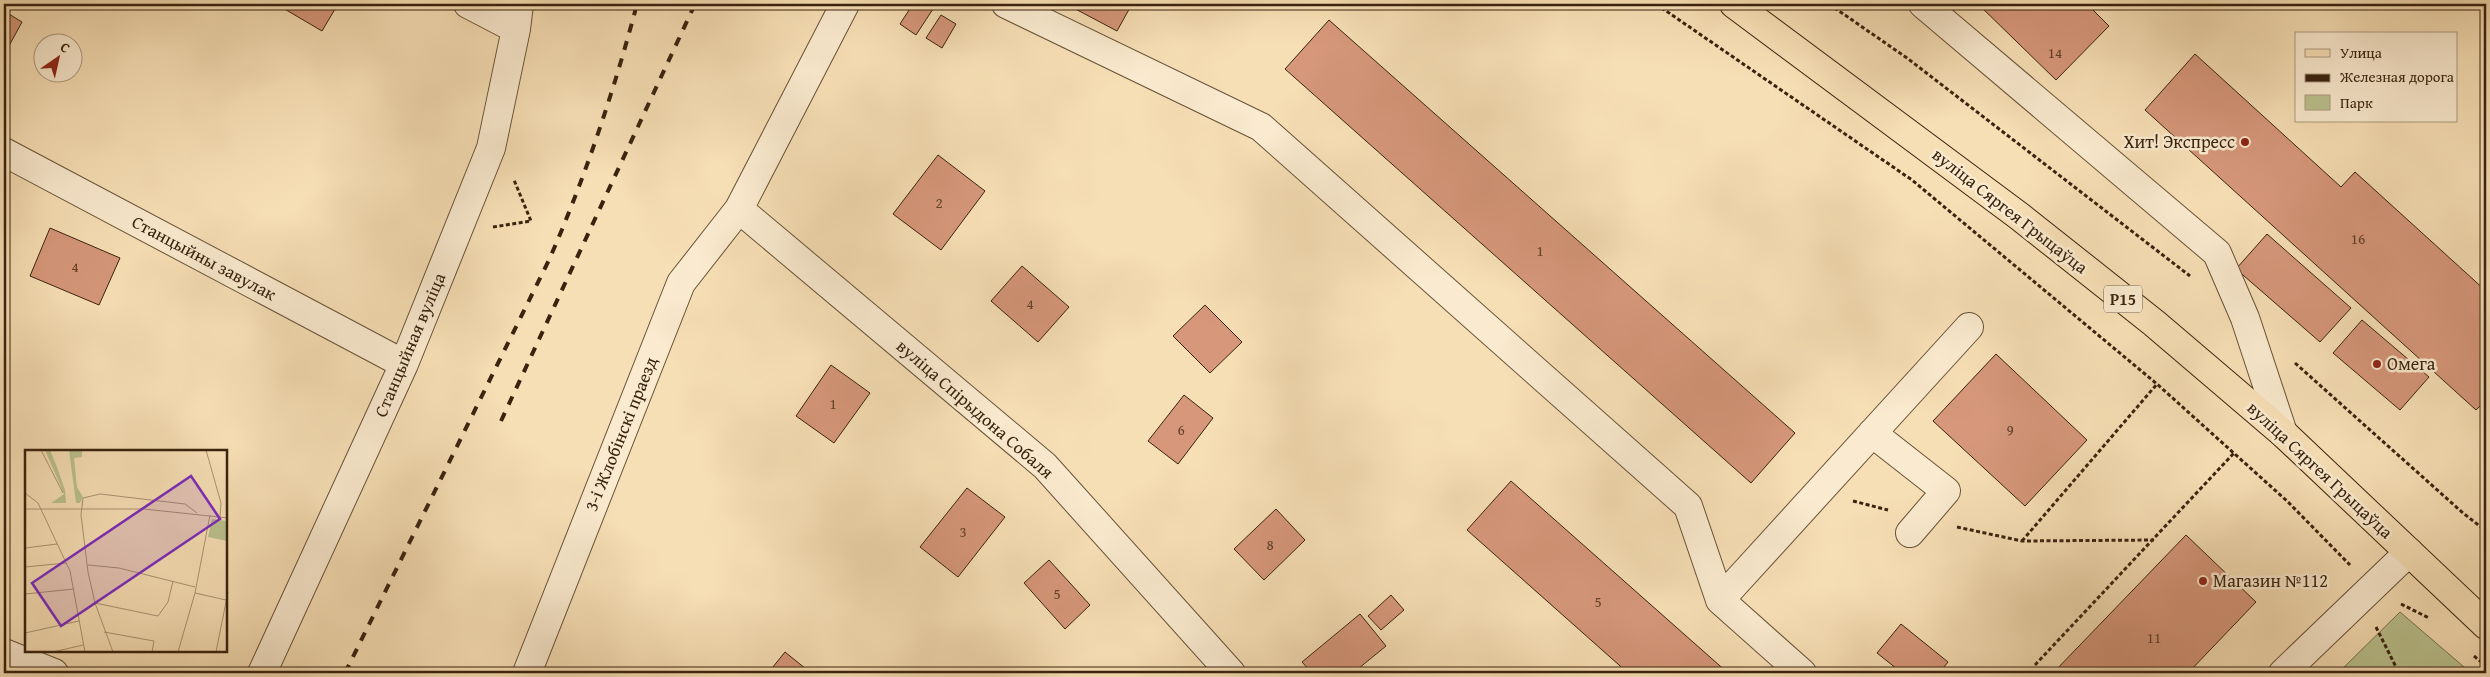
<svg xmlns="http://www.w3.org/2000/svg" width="2490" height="677" font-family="'Gentium Book Plus',serif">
	<rect width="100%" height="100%" fill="#f7dfb5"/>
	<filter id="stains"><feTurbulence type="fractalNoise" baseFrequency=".004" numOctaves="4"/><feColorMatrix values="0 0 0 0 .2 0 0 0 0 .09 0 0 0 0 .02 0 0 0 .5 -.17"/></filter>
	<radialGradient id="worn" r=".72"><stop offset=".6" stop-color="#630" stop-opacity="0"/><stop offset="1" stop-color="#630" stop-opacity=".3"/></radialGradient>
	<!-- green -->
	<path fill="#bac28f" stroke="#7a724f" d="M2400 612 2471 673H2338Z"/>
	<!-- building -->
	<path fill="#d6977a" stroke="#39230f" d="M276 4H338L322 31Z
		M913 4H924L933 9 916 35 900 24Z
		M1066 4H1132L1117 31Z
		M1978 4H2087L2109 26 2056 80Z
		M4 11 22 22 4 55Z
		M941 15 956 24 942 48 926 38Z
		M1329 20 1795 433 1751 483 1285 69Z
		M2195 54 2341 187 2355 172 2486 291V400L2476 410 2145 110Z
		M938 155 985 191 941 250 893 214Z
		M50 228 120 258 99 305 30 276Z
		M2267 234 2351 308 2320 342 2236 269Z
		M1022 266 1069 307 1038 342 991 301Z
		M1205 305 1242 342 1210 373 1173 336Z
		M2362 320 2429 377 2400 410 2333 353Z
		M1996 354 2087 440 2025 506 1933 421Z
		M831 365 870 393 834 443 796 416Z
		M1184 395 1213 418 1178 464 1148 441Z
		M1511 481 1728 673H1628L1467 530Z
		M967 488 1005 517 958 577 920 547Z
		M1276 509 1305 540 1264 580 1234 549Z
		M2186 535 2256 602 2188 673H2053Z
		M1049 560 1090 605 1065 629 1024 583Z
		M1391 595 1404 610 1381 630 1368 616Z
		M1360 614 1386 646 1353 673H1312L1302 662Z
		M1901 624 1948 662 1939 673H1902L1877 653Z
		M785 652 811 673H768Z"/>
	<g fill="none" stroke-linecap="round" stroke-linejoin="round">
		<!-- minor casing -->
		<g stroke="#685238" stroke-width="30">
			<path id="minor" d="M468 4 516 29
				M1006 4 1261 127 1688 506 1720 600 1802 673
				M1923 4 2217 253 2245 318 2283 433
				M4 152 404 364
				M739 209 1045 466 1231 673
				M1872 433 1946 491 1910 533
				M1720 600 1969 327
				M4 653 54 673
				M262 673 404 364 491 148 516 29 519 4
				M527 673 681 283 739 209 845 4
				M2283 673 2409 552"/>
		</g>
		<!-- major casing -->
		<g stroke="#39230f" stroke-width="30">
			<path id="major" d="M1734 4 2019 216 2154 323 2283 433 2486 625"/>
		</g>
		<!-- path -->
		<path stroke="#39230f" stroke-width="3" stroke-dasharray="4 2.5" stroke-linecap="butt" d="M1656 4 1912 180 2157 384 2287 501 2350 565
			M1829 4 1907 58 2190 276
			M493 227 531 221 514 180
			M2295 363 2463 513 2486 531
			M1853 501 1888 510
			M1957 527 2022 541 2154 540
			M2022 541 2157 384
			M2401 604 2429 618
			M2376 627 2399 673
			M2474 656 2486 666
			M2035 665 2234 453"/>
		<!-- minor -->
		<use href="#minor" stroke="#faeacf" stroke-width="28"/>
		<!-- major -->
		<use href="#major" stroke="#f7dfb5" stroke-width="28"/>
		<!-- rail -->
		<path stroke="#39230f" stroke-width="4" stroke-dasharray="9 9" stroke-linecap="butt" d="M501 421 695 4
			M345 673 549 260C585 178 614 91 637 4"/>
	</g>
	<!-- markers -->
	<g fill="#8f2418" stroke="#faeacf" stroke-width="2">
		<circle cx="2245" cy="142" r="5"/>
		<circle cx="2377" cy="364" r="5"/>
		<circle cx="2203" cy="581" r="5"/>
	</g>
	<g text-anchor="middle" stroke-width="5" stroke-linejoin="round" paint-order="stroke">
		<!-- number labels -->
		<g font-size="15" fill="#60402a">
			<text x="2055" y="58">14</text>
			<text x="939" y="208">2</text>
			<text x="2358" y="244">16</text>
			<text x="1540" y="256">1</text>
			<text x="75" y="272">4</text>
			<text x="1030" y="309">4</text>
			<text x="833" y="409">1</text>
			<text x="1181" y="435">6</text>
			<text x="2010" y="435">9</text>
			<text x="963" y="537">3</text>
			<text x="1270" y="550">8</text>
			<text x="1057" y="599">5</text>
			<text x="1598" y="607">5</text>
			<text x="2154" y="643">11</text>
		</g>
		<!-- shield labels -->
		<rect fill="#faeacf" stroke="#735f49" stroke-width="1" x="2104" y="285.5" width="38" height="27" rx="4"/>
		<g font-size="16" font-weight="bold" fill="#39230f">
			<text x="2123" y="305">Р15</text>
		</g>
		<!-- poi labels -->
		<g font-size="18" fill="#39230f" stroke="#faeacf" text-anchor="start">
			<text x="2235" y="148" text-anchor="end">Хит! Экспресс</text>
			<text x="2387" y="370">Омега</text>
			<text x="2213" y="587">Магазин №112</text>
		</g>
		<!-- street labels -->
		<g font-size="18" fill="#39230f" stroke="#faeacf">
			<text transform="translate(2010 211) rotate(38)" y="6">вуліца Сяргея Грыцаўца</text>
			<text transform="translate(204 258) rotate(28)" y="6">Станцыйны завулак</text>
			<text transform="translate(410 345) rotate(-67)" y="6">Станцыйная вуліца</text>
			<text transform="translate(975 409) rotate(41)" y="6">вуліца Спірыдона Собаля</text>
			<text transform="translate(621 434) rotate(-68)" y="6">3-і Жлобінскі праезд</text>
			<text transform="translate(2320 470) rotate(43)" y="6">вуліца Сяргея Грыцаўца</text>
		</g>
	</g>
	<!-- overview -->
	<g transform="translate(25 450)">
		<rect width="202" height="202" fill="#f7dfb5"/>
		<path d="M20 0H25L32 17 40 40 41 53H26L39 44ZM44 0H57V7L49 8 52 37 58 47 55 53H51ZM187 69 202 71V91L183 87Z" fill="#bac28f"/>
		<path fill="none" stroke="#ab9473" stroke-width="1" d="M16 0 38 43M181 0 196 53 195 67M0 43 13 53 45 121 60 202M0 59H119L203 68M0 98 32 94M63 115 94 118 170 137M0 117 41 113M170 143 201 150M0 144 49 139M70 153 133 166 143 152 148 131M79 182 129 191 127 202M0 183 54 171M28 202 58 195M88 202 70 153 63 122 56 65 58 48 75 44 160 54 172 63M153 202 170 143 185 65M191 202 203 142"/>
		<path fill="#7b2cbf" fill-opacity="0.15" stroke="#7b2cbf" stroke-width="2.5" d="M166 26 195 69 36 176 7 133Z"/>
		<rect width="202" height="202" fill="none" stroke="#39230f" stroke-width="2.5"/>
	</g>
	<!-- margin -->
	<rect width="2490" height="677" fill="none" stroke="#f7dfb5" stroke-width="20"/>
	<rect x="5" y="5" width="2480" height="667" fill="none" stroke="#39230f" stroke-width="2.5"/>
	<rect x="10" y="10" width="2470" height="657" fill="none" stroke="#39230f"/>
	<!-- legend -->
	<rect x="2295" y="32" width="162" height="90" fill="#faeacf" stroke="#ad9a82"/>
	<rect x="2305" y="49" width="25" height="8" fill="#f7dfb5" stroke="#ad9a82"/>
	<text x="2340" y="58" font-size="15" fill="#39230f">Улица</text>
	<rect x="2305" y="74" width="25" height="8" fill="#39230f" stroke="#ad9a82"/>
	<text x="2340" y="82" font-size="15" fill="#39230f">Железная дорога</text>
	<rect x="2305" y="95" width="25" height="15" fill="#bac28f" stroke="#ad9a82"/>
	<text x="2340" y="108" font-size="15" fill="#39230f">Парк</text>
	<!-- north arrow -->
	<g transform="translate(58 58) rotate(34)"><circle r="24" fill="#faeacf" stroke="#ad9a82"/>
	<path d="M0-4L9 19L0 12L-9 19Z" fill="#8f2418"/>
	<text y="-8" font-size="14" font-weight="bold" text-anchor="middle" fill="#39230f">С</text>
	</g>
	<rect width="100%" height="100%" filter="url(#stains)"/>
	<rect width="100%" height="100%" fill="url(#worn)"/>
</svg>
